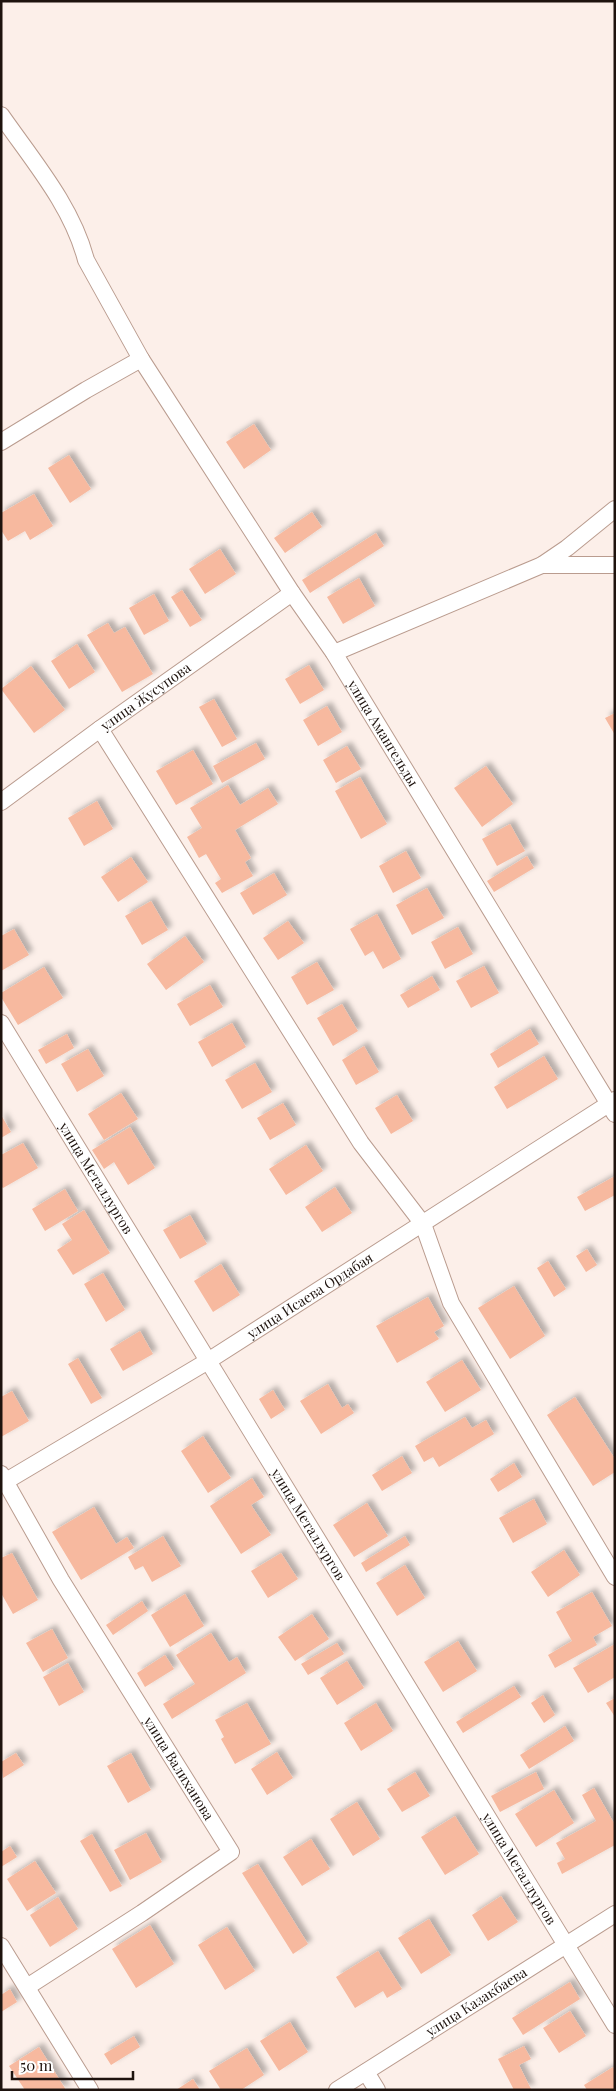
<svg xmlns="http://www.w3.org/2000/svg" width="616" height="2091" font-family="'Playfair Display',serif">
	<defs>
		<filter id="shadow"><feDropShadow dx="4.5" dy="-4.5" stdDeviation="2.5" flood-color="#0004"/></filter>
	</defs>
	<rect width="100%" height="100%" fill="#fcefe9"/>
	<!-- building -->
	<path fill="#f7b99f" filter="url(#shadow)" d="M254 424 271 450 244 469 226 442Z
		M69 455 91 489 70 503 48 468Z
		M34 494 53 526 30 540 25 531 8 541 1 530V513Z
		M312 512 322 527 285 553 274 538Z
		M376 533 384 546 310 593 302 580Z
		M220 549 236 574 205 594 189 569Z
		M359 578 375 606 343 624 327 597Z
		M182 590 202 620 190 627 171 597Z
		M154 594 169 621 144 635 129 608Z
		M108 623 114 633 125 627 153 674 122 692 87 635Z
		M77 644 95 672 69 689 51 661Z
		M309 665 324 690 300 704 285 679Z
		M31 666 65 710 34 733 1 689Z
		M214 699 237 739 222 747 199 707Z
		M327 706 342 732 318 746 303 720Z
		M615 713V735L605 718Z
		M256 743 265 759 222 783 213 766Z
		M347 746 361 769 336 783 323 760Z
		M193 750 213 784 176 805 156 771Z
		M486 766 513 804 482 827 454 788Z
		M360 777 387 824 361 839 335 791Z
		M228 785 240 805 268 788 278 804 235 830 251 858 245 862 253 876 222 893 215 883 221 879 206 854 199 858 187 837 202 828 190 808Z
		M97 801 113 829 84 846 68 818Z
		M510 824 525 851 497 866 482 839Z
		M406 851 421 878 393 893 379 866Z
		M527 856 534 868 494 892 487 881Z
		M131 857 148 882 118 902 101 877Z
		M274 873 287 895 253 915 240 893Z
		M427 888 444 918 412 935 396 905Z
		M151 901 168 930 142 945 125 916Z
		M377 914 401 959 383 969 373 951 365 956 350 929Z
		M288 921 304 943 278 960 263 938Z
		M458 927 473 954 445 969 431 942Z
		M14 929 29 955 1 971V936Z
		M185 936 204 962 166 990 147 964Z
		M317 962 334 990 307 1005 291 977Z
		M484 966 499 993 471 1008 456 981Z
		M44 967 63 998 18 1025 1 997V993Z
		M432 976 440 990 408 1008 400 995Z
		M210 985 223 1007 190 1026 177 1004Z
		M342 1004 358 1031 333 1046 317 1018Z
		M232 1023 246 1047 212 1067 198 1042Z
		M530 1029 539 1044 498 1068 490 1054Z
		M67 1034 74 1048 46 1064 38 1050Z
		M364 1046 379 1072 356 1085 342 1060Z
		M88 1049 104 1076 77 1092 61 1064Z
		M544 1056 558 1079 507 1109 494 1087Z
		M255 1063 272 1092 242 1109 225 1080Z
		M121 1093 138 1119 104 1140 88 1114Z
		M397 1095 413 1121 391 1134 375 1108Z
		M283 1103 296 1125 270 1140 257 1118Z
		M1 1115 11 1132 1 1138Z
		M130 1127 155 1168 128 1185 114 1162 104 1169 92 1150Z
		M23 1143 38 1168 3 1188 1 1186V1155Z
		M306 1145 323 1171 286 1195 269 1169Z
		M615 1176V1195L585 1211 577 1197Z
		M335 1187 352 1213 322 1232 305 1207Z
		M65 1189 78 1211 45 1231 32 1209Z
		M84 1210 110 1253 73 1275 57 1250 72 1240 62 1224Z
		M190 1215 207 1244 180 1259 163 1230Z
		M587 1249 597 1265 586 1272 576 1256Z
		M548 1261 566 1289 554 1297 537 1268Z
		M221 1264 240 1295 213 1312 194 1281Z
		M103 1273 125 1310 106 1322 84 1284Z
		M514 1286 545 1336 510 1359 478 1308Z
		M428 1297 444 1326 434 1332 439 1339 397 1363 376 1326Z
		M140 1331 153 1354 123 1371 110 1349Z
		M78 1358 102 1398 91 1404 68 1364Z
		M462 1360 481 1390 445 1412 426 1382Z
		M328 1384 342 1408 348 1404 354 1413 321 1434 300 1401Z
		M273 1390 285 1410 271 1419 259 1399Z
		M12 1391 29 1421 1 1437V1397Z
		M575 1397 615 1459V1472L593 1486 547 1415Z
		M465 1417 472 1428 486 1420 494 1434 439 1467 433 1457 424 1462 415 1446Z
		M203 1436 231 1478 208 1493 181 1451Z
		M402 1456 412 1473 382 1491 372 1475Z
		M514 1463 522 1477 498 1492 490 1479Z
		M252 1478 264 1497 251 1505 271 1535 241 1554 210 1506Z
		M534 1499 547 1524 513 1543 499 1518Z
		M367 1503 388 1536 354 1557 333 1525Z
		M94 1507 116 1544 127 1537 134 1548 81 1580 52 1532Z
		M163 1536 181 1566 152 1582 143 1566 135 1570 128 1557Z
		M405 1536 410 1545 366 1572 361 1563Z
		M564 1550 580 1575 548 1597 531 1572Z
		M12 1553 38 1600 13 1614 1 1593V1558Z
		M281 1553 298 1579 268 1598 251 1571Z
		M405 1565 425 1598 397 1616 376 1583Z
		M592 1592 612 1626 593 1637 597 1645 555 1668 548 1655 572 1641 556 1612Z
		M185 1594 204 1626 170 1647 151 1615Z
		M142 1601 148 1611 113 1635 106 1625Z
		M312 1614 329 1639 295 1661 278 1637Z
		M52 1629 68 1658 43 1672 26 1643Z
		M211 1633 229 1662 237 1657 246 1673 172 1719 163 1704 195 1684 176 1655Z
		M458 1641 477 1671 443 1692 424 1662Z
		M337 1643 344 1654 308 1675 301 1664Z
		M615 1644V1677L588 1693 573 1668Z
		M165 1655 174 1669 145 1687 137 1673Z
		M347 1661 364 1688 337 1705 320 1678Z
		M68 1663 84 1692 59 1706 43 1677Z
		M514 1686 521 1697 463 1733 456 1722Z
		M543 1695 555 1715 544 1723 531 1703Z
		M615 1698V1717L606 1703Z
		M247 1703 271 1744 235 1764 221 1739 224 1737 215 1720Z
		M376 1703 393 1731 361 1751 344 1723Z
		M565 1726 574 1741 529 1769 520 1755Z
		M277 1752 293 1778 267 1795 251 1769Z
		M16 1753 24 1765 3 1778 1 1762Z
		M131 1753 151 1790 128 1803 107 1766Z
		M415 1772 430 1796 402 1812 387 1789Z
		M536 1772 544 1789 500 1812 491 1796Z
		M594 1788 615 1825V1845L562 1874 557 1863 565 1859 556 1843 596 1821 582 1795Z
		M554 1790 574 1823 536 1847 515 1814Z
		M357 1802 380 1839 353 1856 330 1819Z
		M455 1816 479 1854 445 1875 421 1837Z
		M146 1833 162 1862 130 1880 114 1850Z
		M92 1834 122 1886 110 1892 80 1841Z
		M311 1839 330 1869 302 1886 283 1857Z
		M10 1846 17 1857 1 1867V1852Z
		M35 1861 56 1893 27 1911 7 1879Z
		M258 1864 308 1944 293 1954 242 1873Z
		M501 1896 518 1922 488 1941 472 1915Z
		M58 1897 78 1929 50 1947 30 1915Z
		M429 1919 451 1955 421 1974 398 1938Z
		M150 1925 174 1964 136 1988 112 1949Z
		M227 1927 255 1971 225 1990 198 1945Z
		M378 1951 402 1989 387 1998 383 1991 355 2008 336 1977Z
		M570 1982 580 1999 523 2035 512 2018Z
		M10 1989 17 2002 1 2012V1995Z
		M570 2011 586 2036 559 2053 543 2028Z
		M290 2022 308 2052 279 2071 260 2041Z
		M134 2036 140 2047 111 2065 104 2054Z
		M524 2046 531 2059 519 2065 531 2089 514 2090 498 2059Z
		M39 2047 66 2090H25L9 2066Z
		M247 2048 264 2075 241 2090H221L209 2071Z
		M613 2067 615 2070V2090H587L584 2085Z
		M193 2079 200 2090H176Z"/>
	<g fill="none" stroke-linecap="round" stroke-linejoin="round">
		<!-- minor casing -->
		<g stroke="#ba9c8f" stroke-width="18">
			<g id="minor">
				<path id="s1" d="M1 115C33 161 72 206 86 260L141 359 292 593 334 653 615 1114"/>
				<path d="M1 442 86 390 141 359"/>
				<path d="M542 565H615"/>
				<path d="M334 653 542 565 567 548 615 509"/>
				<path d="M100 729 361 1143 423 1224 451 1303 615 1577"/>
				<path id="s2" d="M1 802 100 729 292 593"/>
				<path id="s3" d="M1 1023 615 2025"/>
				<path id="s4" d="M1 1474 61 1580 231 1852 142 1913 27 1987"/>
				<path id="s5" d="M1 1484 208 1361 615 1100"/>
				<path d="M1 1946 90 2090"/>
				<path d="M366 2072 377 2090"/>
				<path id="s6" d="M337 2090 615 1914"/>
			</g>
		</g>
		<!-- minor -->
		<use href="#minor" stroke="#fff" stroke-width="16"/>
	</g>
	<g text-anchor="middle" stroke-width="5" stroke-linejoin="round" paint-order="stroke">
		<!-- street labels -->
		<g font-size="14" fill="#1e130e" stroke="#fff">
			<text dy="5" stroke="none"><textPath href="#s2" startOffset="179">улица Жусупова</textPath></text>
			<text dy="5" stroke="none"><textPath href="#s1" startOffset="728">улица Амангельды</textPath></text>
			<text dy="5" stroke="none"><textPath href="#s3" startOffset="182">улица Металлургов</textPath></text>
			<text dy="5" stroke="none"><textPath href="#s5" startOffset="362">улица Исаева Ордабая</textPath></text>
			<text dy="5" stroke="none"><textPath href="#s3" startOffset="588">улица Металлургов</textPath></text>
			<text dy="5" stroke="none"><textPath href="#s4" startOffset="344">улица Валиханова</textPath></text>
			<text dy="5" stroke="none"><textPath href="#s3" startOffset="992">улица Металлургов</textPath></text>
			<text dy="5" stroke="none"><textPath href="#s6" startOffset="165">улица Казакбаева</textPath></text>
		</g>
	</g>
	<!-- border -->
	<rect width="616" height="2091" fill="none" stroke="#1e130e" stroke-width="5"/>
	<!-- scale -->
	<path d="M12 2071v8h121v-8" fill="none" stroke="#1e130e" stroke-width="2.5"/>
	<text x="20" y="2071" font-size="15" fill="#1e130e" stroke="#ffffff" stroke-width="4" paint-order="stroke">50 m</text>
</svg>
